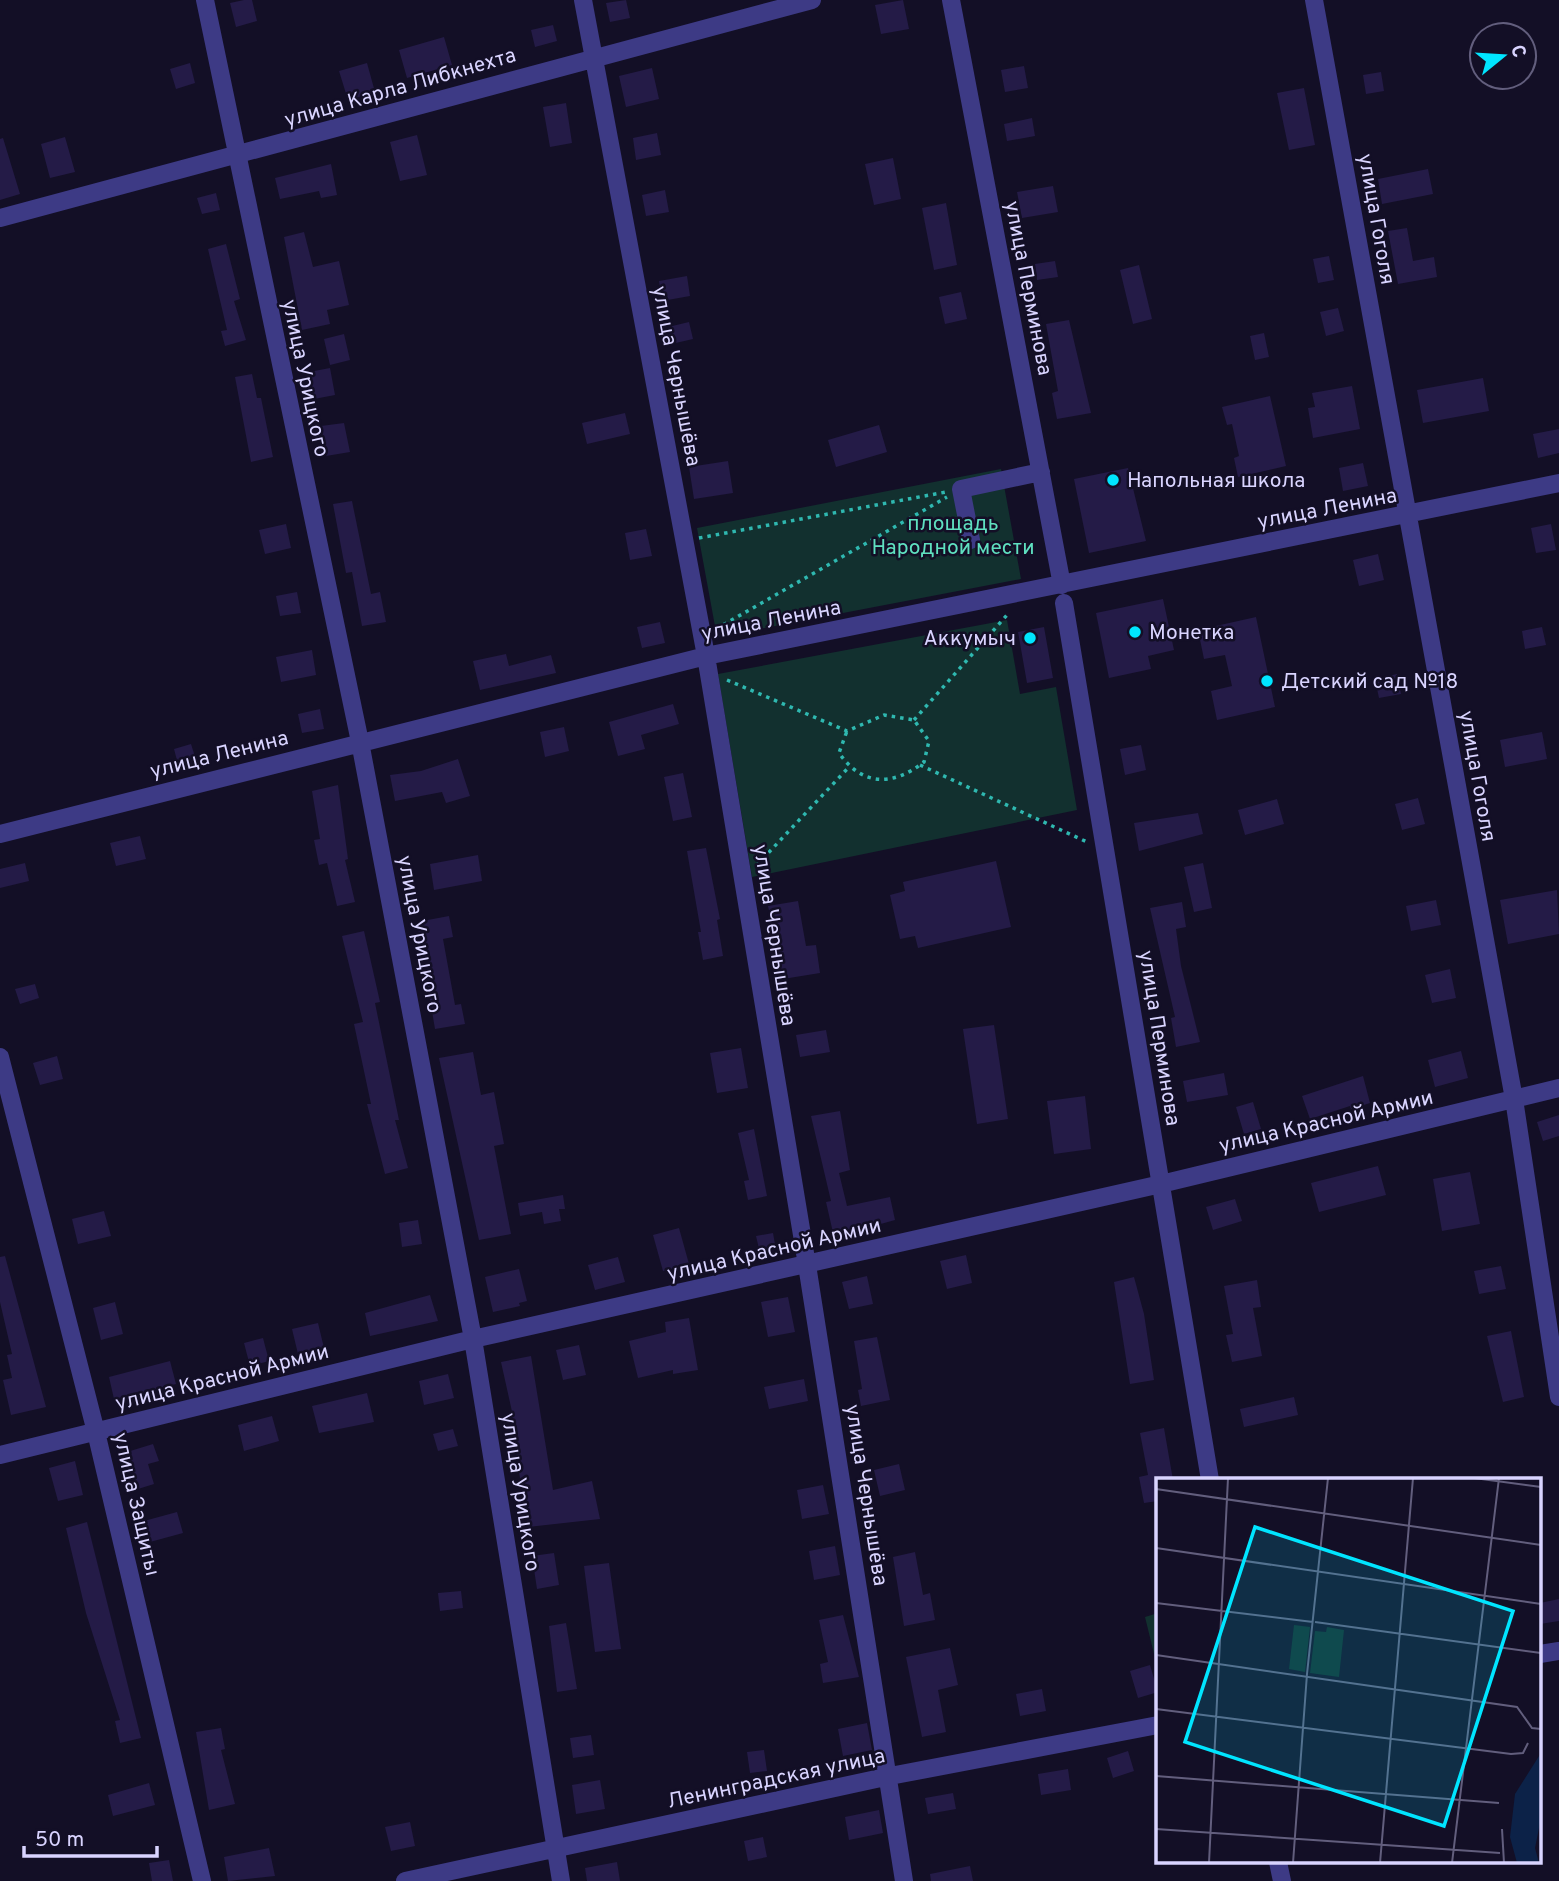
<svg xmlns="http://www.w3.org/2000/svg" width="1559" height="1881" font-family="Overpass,sans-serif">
	<rect width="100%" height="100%" fill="#130f26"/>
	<!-- green -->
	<path fill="#12302f" d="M1001 469 1021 579 717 637 697 528Z
		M1007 620 1020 694 1056 687 1077 810 752 877 718 674Z
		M1158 1613V1670L1145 1617Z"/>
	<!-- building -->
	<path fill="#241b47" d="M244 0H252L257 21 236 27 230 3Z
		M626 0 630 18 610 22 606 3Z
		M903 0 909 29 881 34 875 5Z
		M553 25 557 41 535 47 531 30Z
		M444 37 452 65 407 78 399 50Z
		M190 63 195 83 176 89 170 69Z
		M367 63 375 92 348 100 339 71Z
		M1024 66 1028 88 1005 92 1001 70Z
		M652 68 659 99 626 107 619 76Z
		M1381 72 1384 91 1366 94 1363 75Z
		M1304 88 1315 145 1289 150 1277 93Z
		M566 103 572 143 550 147 543 107Z
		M1032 118 1035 136 1007 141 1004 124Z
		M657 133 661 155 636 160 633 138Z
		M417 135 427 175 400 181 390 142Z
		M65 137 75 172 50 178 41 144Z
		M3 138 20 194 0 200V139Z
		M893 158 901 199 874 205 865 164Z
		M331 164 337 195 321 198 319 191 280 199 275 178Z
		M1428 169 1433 194 1382 204 1378 179Z
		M1053 186 1058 212 1022 218 1017 192Z
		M665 190 669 212 646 216 642 195Z
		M216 193 220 210 202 214 197 198Z
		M946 203 957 265 934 270 922 208Z
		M1407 228 1413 261 1434 257 1437 277 1398 284 1388 231Z
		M304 232 313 267 339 261 349 305 327 310 330 324 302 330 284 237Z
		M226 244 240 299 234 301 246 340 225 346 221 331 227 330 208 249Z
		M1329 256 1334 280 1318 283 1313 259Z
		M1055 261 1058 277 1037 280 1035 264Z
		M1139 265 1152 319 1133 324 1120 270Z
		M687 276 690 296 662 301 659 281Z
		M961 292 967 319 945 324 939 297Z
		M1338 308 1344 331 1326 336 1320 312Z
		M1069 320 1091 413 1057 419 1052 393 1058 391 1046 324Z
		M689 322 693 339 667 345 664 328Z
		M1264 333 1269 357 1255 360 1250 336Z
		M344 334 350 360 330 365 324 339Z
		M330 368 335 395 314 399 309 372Z
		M252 374 257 398H261L273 457 251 462 235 377Z
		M1483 378 1489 411 1423 423 1417 390Z
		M1352 386 1360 429 1313 438 1308 408 1315 407 1312 393Z
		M1270 396 1286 466 1238 477 1234 458 1239 456 1232 424 1227 425 1222 407Z
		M625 413 630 434 587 444 582 423Z
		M344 423 350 452 326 456 321 426Z
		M879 425 887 452 836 467 828 440Z
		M1559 429V453L1538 458 1533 434Z
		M728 461 733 493 694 499 689 467Z
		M1363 463 1368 486 1343 491 1339 468Z
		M1128 468 1146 541 1089 553 1074 479Z
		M352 501 371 594 380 592 386 622 362 626 352 572 346 573 333 504Z
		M286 524 291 548 265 554 259 530Z
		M1551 524 1556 550 1536 553 1531 528Z
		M646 529 652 556 630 560 625 533Z
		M1378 554 1384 580 1359 586 1353 560Z
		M297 592 301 613 280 616 276 596Z
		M1163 599 1174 650 1148 656 1151 669 1109 678 1096 613Z
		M1256 617 1275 707 1217 720 1211 691 1232 686 1225 655 1204 659 1198 630Z
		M660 622 665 643 642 648 637 627Z
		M1044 627 1053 678 1027 683 1018 632Z
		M1542 627 1546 645 1525 649 1522 631Z
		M312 650 316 675 281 682 276 657Z
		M506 654 509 666 551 655 556 673 480 690 473 661Z
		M1397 674 1401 694 1379 698 1375 679Z
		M673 704 679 724 641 735 645 749 618 756 609 722Z
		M320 709 324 729 302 733 298 714Z
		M564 727 569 751 545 757 540 732Z
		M1542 732 1547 759 1505 767 1500 740Z
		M191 744 197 763 179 768 174 749Z
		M1141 745 1146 770 1125 775 1120 749Z
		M458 759 470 796 446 803 442 792 395 801 390 775 421 771Z
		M683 773 692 817 673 821 664 777Z
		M338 785 348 859 345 860 355 902 337 906 327 863 319 865 314 840 320 839 312 791Z
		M1418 798 1425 824 1402 830 1395 804Z
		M1277 799 1284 824 1245 835 1238 810Z
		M1198 813 1203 834 1139 851 1134 823Z
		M140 836 146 859 116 866 110 843Z
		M706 848 720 919 717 920 723 956 703 960 698 932H701L687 851Z
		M478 855 482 881 434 890 430 864Z
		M996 861 1011 927 918 948 915 936 900 939 890 895 905 891 903 882Z
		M25 863 29 881 0 888V869Z
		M1203 863 1212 908 1194 912 1184 867Z
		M1557 890 1559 934 1508 944 1500 900Z
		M1436 900 1441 925 1411 931 1406 906Z
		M798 901 806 946 816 945 820 973 783 979 768 906Z
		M1182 902 1186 927 1176 929 1181 966 1200 1042 1176 1047 1171 1018 1175 1017 1150 908Z
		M449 916 453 937 443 939 455 1005 461 1004 465 1024 435 1029 417 922Z
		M364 931 380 1002 375 1003 399 1120H395L408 1168 385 1174 367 1104H371L354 1024 363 1022 342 936Z
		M1450 969 1456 998 1432 1003 1425 975Z
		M35 984 39 998 20 1004 15 989Z
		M994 1025 1008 1119 977 1124 963 1029Z
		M826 1030 830 1052 800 1057 796 1035Z
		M741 1048 748 1088 717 1093 710 1053Z
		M1461 1051 1468 1078 1435 1087 1428 1060Z
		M473 1052 481 1095 494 1092 504 1144 494 1146 511 1234 479 1240 439 1058Z
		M57 1056 63 1079 40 1085 33 1063Z
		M1224 1073 1228 1095 1187 1102 1183 1081Z
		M1363 1076 1370 1103 1351 1109 1350 1106 1310 1119 1302 1096Z
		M1085 1096 1091 1149 1054 1154 1047 1101Z
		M1253 1102 1261 1129 1244 1134 1236 1107Z
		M840 1111 850 1170 839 1173 847 1206 890 1197 895 1220 834 1237 826 1202 831 1201 811 1116Z
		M1559 1115V1136L1543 1141 1537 1122Z
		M754 1129 767 1196 748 1200 744 1181 749 1180 738 1133Z
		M1378 1166 1386 1195 1319 1212 1311 1183Z
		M1470 1172 1480 1224 1442 1231 1433 1179Z
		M563 1195 565 1209H559L561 1221 544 1224 542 1212 520 1216 518 1203Z
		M1235 1199 1242 1221 1213 1230 1206 1207Z
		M104 1211 111 1236 78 1244 72 1219Z
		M418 1220 422 1244 402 1247 399 1223Z
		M679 1228 689 1264 663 1271 653 1235Z
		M773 1233 776 1250 760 1253 756 1236Z
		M966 1255 972 1283 947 1289 940 1261Z
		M5 1256 46 1407 11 1415 3 1380 12 1378 7 1355 12 1354 0 1302V1257Z
		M618 1257 625 1282 595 1290 588 1265Z
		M1501 1266 1506 1289 1479 1294 1474 1271Z
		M519 1269 527 1301 519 1303 520 1306 493 1312 485 1277Z
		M867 1276 873 1304 849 1309 842 1282Z
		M1134 1277 1144 1314 1154 1380 1130 1384 1114 1282Z
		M1257 1280 1261 1307 1253 1308 1262 1356 1232 1362 1226 1335 1233 1334 1224 1286Z
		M430 1295 438 1321 370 1336 365 1313Z
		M788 1297 795 1332 768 1337 761 1302Z
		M115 1302 123 1334 101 1340 93 1308Z
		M689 1318 698 1370 673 1374V1370L638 1378 629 1341 666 1332 665 1322Z
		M318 1323 324 1348 298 1354 292 1329Z
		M1511 1331 1524 1397 1503 1402 1487 1336Z
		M877 1337 890 1400 861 1406 858 1390 862 1389 854 1341Z
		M263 1338 269 1361 250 1366 244 1343Z
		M579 1345 586 1375 563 1380 556 1350Z
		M531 1356 553 1490 592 1481 600 1519 528 1527 510 1417 513 1416 501 1362Z
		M170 1361 176 1384 114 1399 109 1377Z
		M448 1374 454 1398 424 1405 419 1381Z
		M804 1379 808 1401 769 1409 764 1387Z
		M367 1393 374 1422 319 1433 312 1406Z
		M1294 1397 1298 1415 1244 1427 1240 1409Z
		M272 1416 279 1441 244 1451 238 1425Z
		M1164 1428 1173 1480H1158V1501L1144 1503 1139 1477 1148 1475 1140 1433Z
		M453 1429 458 1446 438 1451 433 1434Z
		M153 1444 159 1461 148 1464 154 1484 138 1489 127 1452Z
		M75 1461 83 1495 58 1501 49 1468Z
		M899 1464 905 1490 880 1496 874 1470Z
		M823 1485 829 1514 802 1519 797 1490Z
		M177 1512 183 1533 150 1542 144 1521Z
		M87 1522 141 1738 120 1743 115 1721 120 1720 86 1613 66 1528Z
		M835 1546 840 1575 814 1580 809 1551Z
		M915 1552 923 1595 930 1593 935 1620 904 1626 893 1557Z
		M554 1553 559 1585 537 1589 532 1556Z
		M609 1563 621 1649 595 1652 584 1566Z
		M461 1591 463 1608 440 1611 438 1593Z
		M1559 1599V1621L1540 1624V1603Z
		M843 1615 859 1677 823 1683 820 1664 828 1662 819 1620Z
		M566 1623 577 1689 557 1692 549 1626Z
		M950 1648 958 1685 938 1690 946 1732 922 1737 906 1657Z
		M1150 1665 1158 1692 1138 1698 1130 1671Z
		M1042 1689 1046 1711 1020 1716 1016 1694Z
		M867 1723 872 1750 843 1756 838 1729Z
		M221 1728 225 1749 221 1750 235 1804 209 1810 196 1732Z
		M591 1735 594 1755 573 1758 570 1738Z
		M764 1750 767 1771 750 1773 747 1752Z
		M1128 1751 1134 1771 1113 1778 1107 1758Z
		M1068 1769 1071 1790 1041 1795 1038 1774Z
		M600 1780 605 1809 576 1814 572 1785Z
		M149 1783 155 1805 113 1816 108 1795Z
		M953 1793 956 1809 928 1814 925 1798Z
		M879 1810 883 1833 849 1840 845 1817Z
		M410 1822 415 1846 391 1851 385 1827Z
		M763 1837 767 1857 748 1861 744 1841Z
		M269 1848 275 1876 228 1881 224 1857Z
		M169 1860 173 1881H152L149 1863Z
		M617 1862 620 1881H587L585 1868Z
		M970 1866 973 1881H931L930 1874Z"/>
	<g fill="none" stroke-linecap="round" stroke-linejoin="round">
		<!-- path -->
		<path stroke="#2fb8b0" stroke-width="3.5" stroke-dasharray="3.5 5" stroke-linecap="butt" d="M699 538 946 492
			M716 629 947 497
			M727 680 847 731 884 715 914 720 929 741 924 762C893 786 863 787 839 753L847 731
			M914 720 1007 615 1011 614
			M920 765 1087 842
			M757 865 849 767"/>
		<!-- minor -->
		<path stroke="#3d3a85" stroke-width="18" d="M205 0 360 742 473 1339 561 1881
			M583 0 706 656 807 1265 904 1881
			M951 0 1062 585
			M1314 0 1514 1099 1559 1397
			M0 218 812 0
			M971 540 961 489 1041 472
			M1064 603 1210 1480
			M0 834 706 656 1559 483
			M0 1057 96 1432 202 1881
			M0 1455 473 1339 1161 1184 1559 1088
			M1540 1654 1559 1651
			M1278 1862 1282 1881
			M405 1881 890 1776 1158 1725"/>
	</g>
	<!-- markers -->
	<g fill="#00e5ff" stroke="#130f26" stroke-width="2.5">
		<circle cx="1113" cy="480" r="7"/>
		<circle cx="1135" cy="632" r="7"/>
		<circle cx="1030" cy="638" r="7"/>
		<circle cx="1267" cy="681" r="7"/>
	</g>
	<g text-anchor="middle" stroke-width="5" stroke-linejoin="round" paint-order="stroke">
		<!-- street labels -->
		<g font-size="21" fill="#d9d4ff" stroke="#130f26">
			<text transform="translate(400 87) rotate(-16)" y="7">улица Карла Либкнехта</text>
			<text transform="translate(1377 219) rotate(80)" y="7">улица Гоголя</text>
			<text transform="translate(1029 288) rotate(79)" y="7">улица Перминова</text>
			<text transform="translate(677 376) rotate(79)" y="7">улица Чернышёва</text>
			<text transform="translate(306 378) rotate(78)" y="7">улица Урицкого</text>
			<text transform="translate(1327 508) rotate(-11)" y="7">улица Ленина</text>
			<text transform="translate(771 620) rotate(-11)" y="7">улица Ленина</text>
			<text transform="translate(219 754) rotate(-14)" y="7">улица Ленина</text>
			<text transform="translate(1478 776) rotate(80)" y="7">улица Гоголя</text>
			<text transform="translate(420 934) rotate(79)" y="7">улица Урицкого</text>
			<text transform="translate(775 935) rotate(81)" y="7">улица Чернышёва</text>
			<text transform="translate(1160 1038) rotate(81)" y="7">улица Перминова</text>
			<text transform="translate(1326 1121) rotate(-13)" y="7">улица Красной Армии</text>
			<text transform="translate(774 1249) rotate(-13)" y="7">улица Красной Армии</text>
			<text transform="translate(222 1377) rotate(-14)" y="7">улица Красной Армии</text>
			<text transform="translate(521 1492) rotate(81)" y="7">улица Урицкого</text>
			<text transform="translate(867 1495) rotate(81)" y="7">улица Чернышёва</text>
			<text transform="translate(137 1504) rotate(77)" y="7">улица Защиты</text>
			<text transform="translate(776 1778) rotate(-12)" y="7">Ленинградская улица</text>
		</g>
		<!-- poi labels -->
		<g font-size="21" fill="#d9d4ff" stroke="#130f26" text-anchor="start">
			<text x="1127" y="487">Напольная школа</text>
			<text x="1149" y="639">Монетка</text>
			<text x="1016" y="645" text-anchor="end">Аккумыч</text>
			<text x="1281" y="688">Детский сад №18</text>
		</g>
		<!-- park labels -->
		<g font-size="21" fill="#5fe0c0" stroke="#130f26">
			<text x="953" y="530">площадь<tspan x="953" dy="24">Народной мести</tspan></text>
		</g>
	</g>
	<!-- overview -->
	<g transform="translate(1156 1478)">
		<rect width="385" height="385" fill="#130f26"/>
		<path d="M138 147 154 149 149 194 133 191ZM171 149 188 152 183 199 154 195 159 153 170 154Z" fill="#12302f"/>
		<path d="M385 275V340L379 370 383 385H361L354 359 359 316Z" fill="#0c2248"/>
		<path fill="none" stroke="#625e7d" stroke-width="2" d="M318 0 385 9M0 11 385 67M0 70 385 126M0 125 157 144M159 144 385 175M0 177 361 229 376 250 385 251M0 231 355 276 367 275 372 265M0 298 343 325M0 351 344 375M346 351 348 385M53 385 72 0M137 385 151 196 172 0M224 385 257 0M296 385 343 0"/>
		<path fill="#00e5ff" fill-opacity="0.15" stroke="#00e5ff" stroke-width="3.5" d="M99 49 357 133 288 348 29 264Z"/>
		<rect width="385" height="385" fill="none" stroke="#d9d4ff" stroke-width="3.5"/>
	</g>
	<!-- north arrow -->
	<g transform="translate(1503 56) rotate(72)"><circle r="33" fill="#130f26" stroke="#625e7d" stroke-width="2"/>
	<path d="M0-5L12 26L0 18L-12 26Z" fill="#00e5ff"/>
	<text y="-10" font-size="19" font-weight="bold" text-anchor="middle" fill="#d9d4ff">С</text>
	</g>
	<!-- scale -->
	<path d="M24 1846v10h133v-10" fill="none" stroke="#d9d4ff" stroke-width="3.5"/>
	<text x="35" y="1846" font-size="21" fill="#d9d4ff" stroke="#130f26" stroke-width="5" paint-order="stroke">50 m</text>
</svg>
